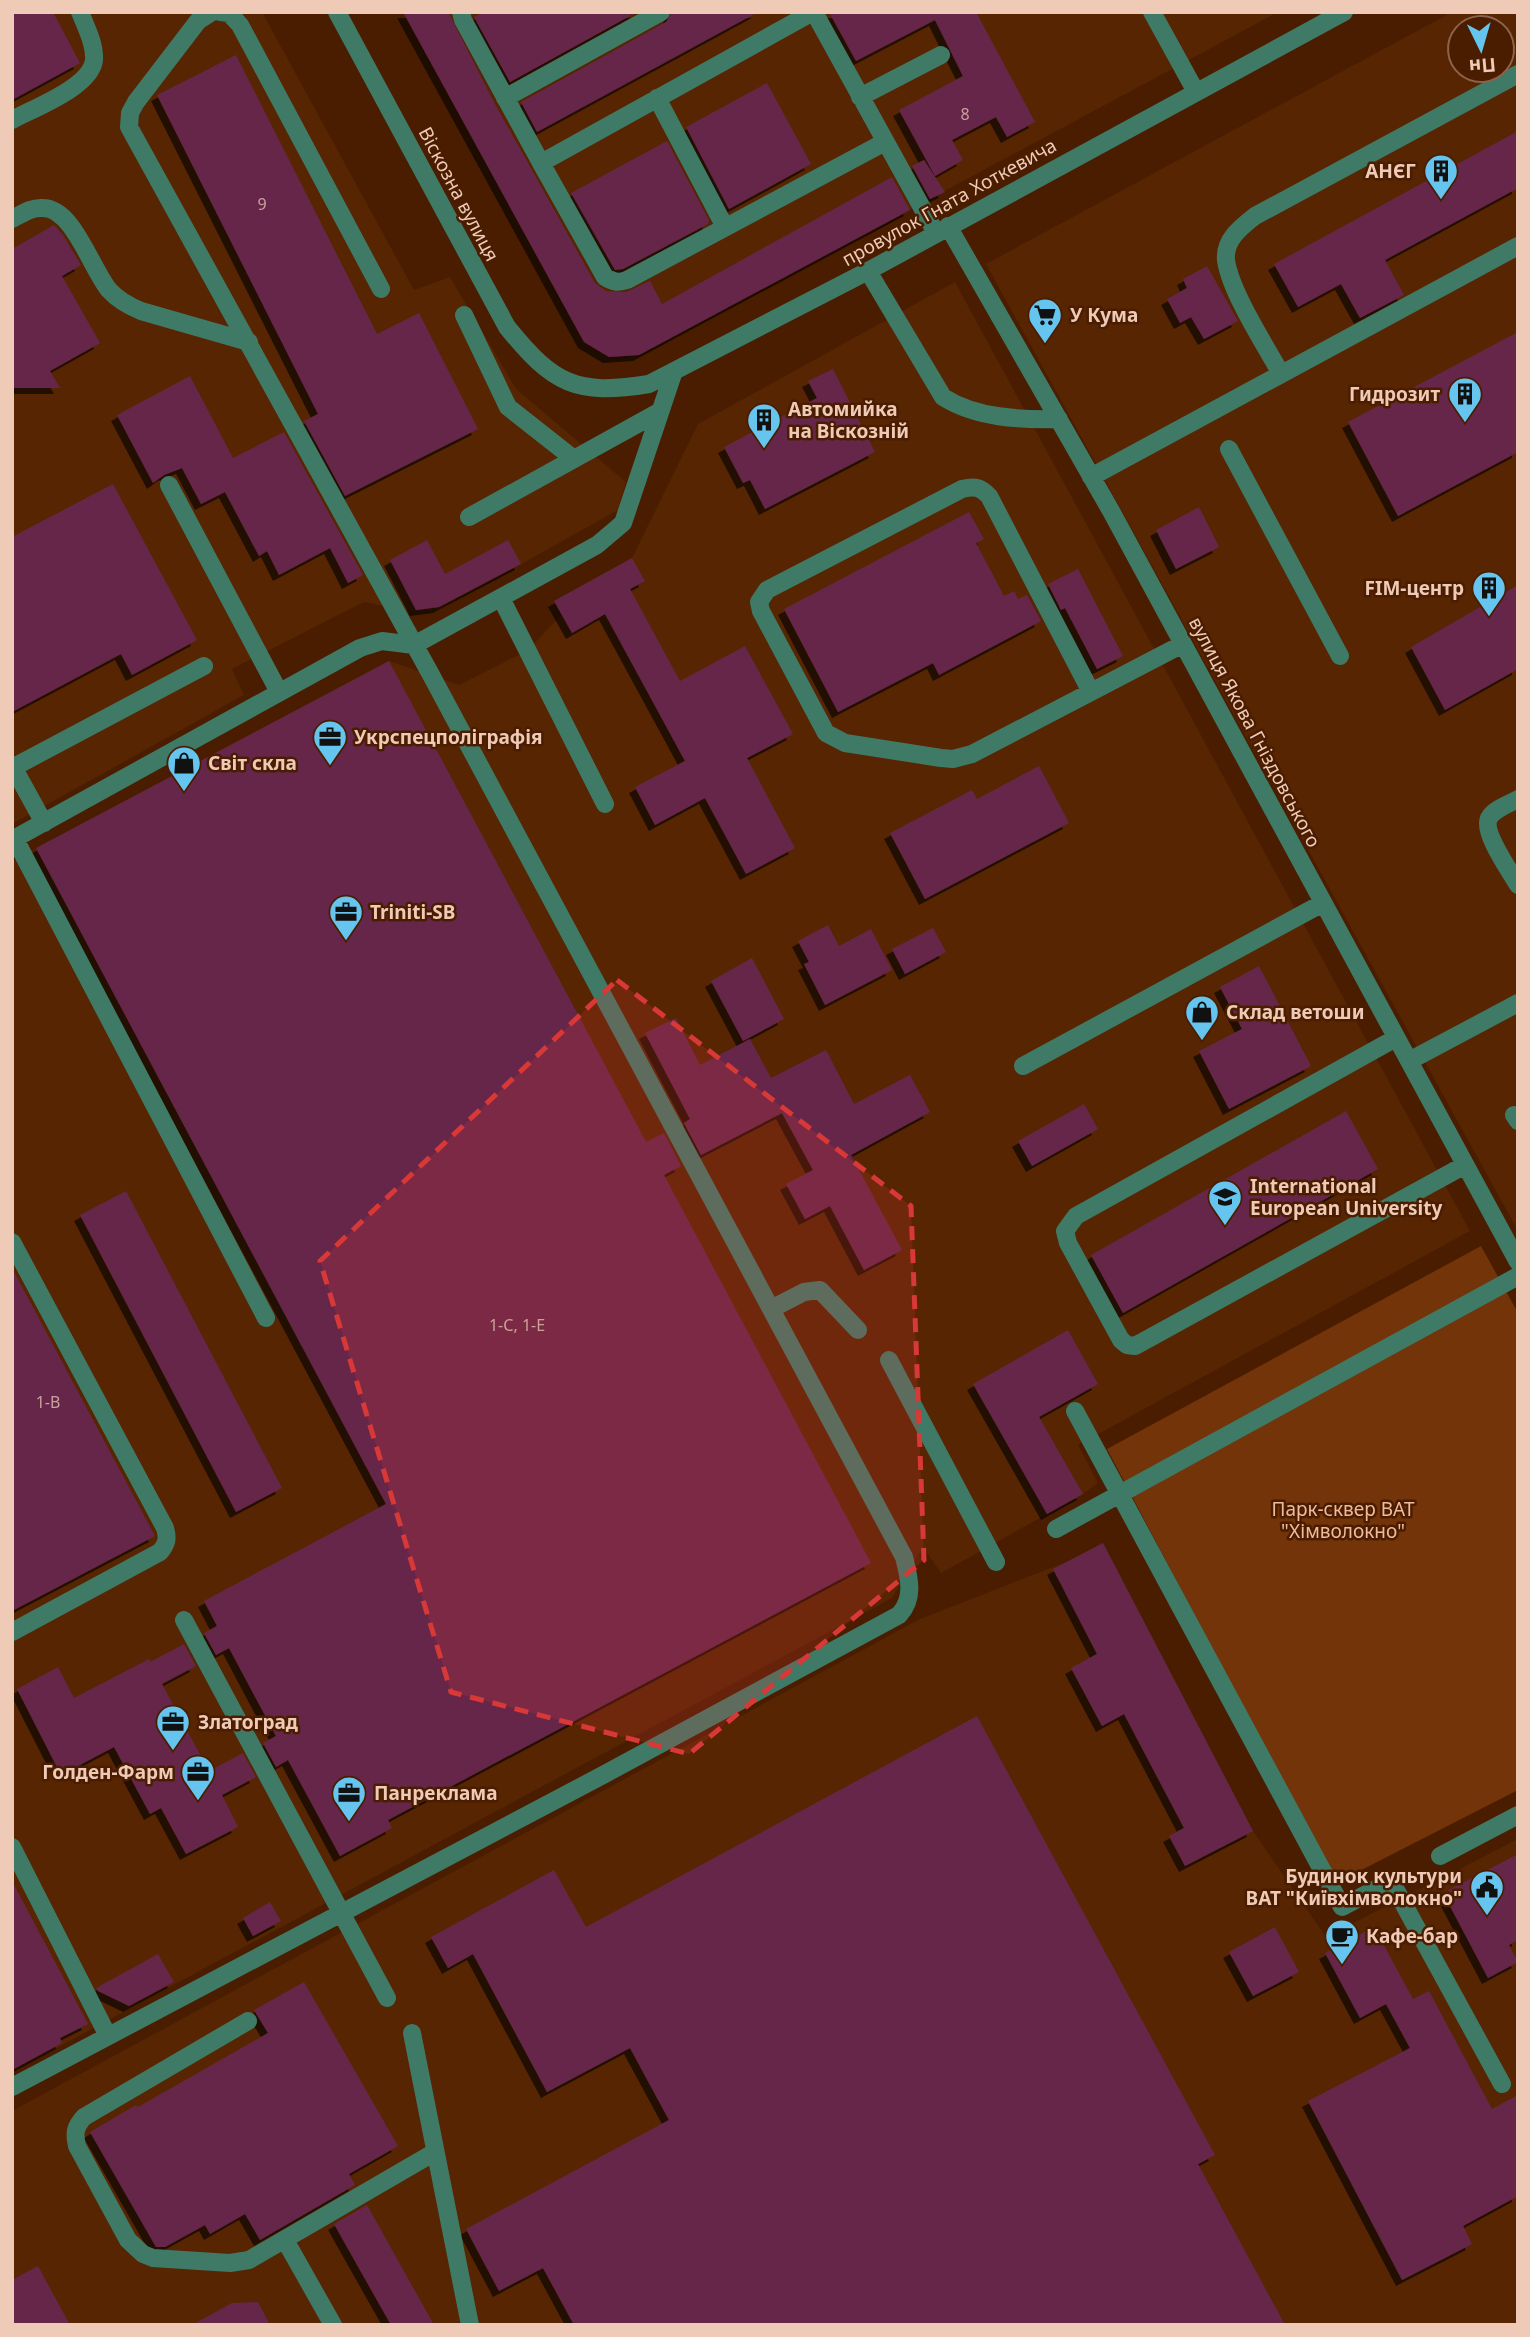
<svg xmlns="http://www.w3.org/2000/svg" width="1530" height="2337" font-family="'Noto Sans',sans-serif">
	<defs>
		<filter id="shadow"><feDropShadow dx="-6" dy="6" stdDeviation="0" flood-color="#0009"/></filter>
	</defs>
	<rect width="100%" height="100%" fill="#4a1d00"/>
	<!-- built -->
	<path fill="#572502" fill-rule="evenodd" d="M12 12H262L414 290 450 277 516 389 626 482 618 510 439 610 416 612 364 602 232 669 244 695 12 824Z
		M404 12H1278L639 355 584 342Z
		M1452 12H1518V1231L986 264ZM1460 28H1502V70H1460Z
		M955 282 1470 1231 1078 1445 1098 1483 1083 1494 941 1573 923 1547 892 1598 12 2072V862L389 661 459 685 528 650 561 615 554 601 632 558 698 424Z
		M1103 1543 1253 1831 1326 1937 1518 1839V2325H12V2111L920 1619 1074 1559Z"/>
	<!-- green -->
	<path fill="#723408" d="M1481 1246 1518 1313V1790L1336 1883 1107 1449Z"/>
	<!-- building -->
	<path fill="#652749" filter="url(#shadow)" d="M12 12H53L80 63 12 100Z
		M403 12H448L495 104 595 283 606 291 626 292 650 281 662 304 892 177 910 210 639 355 609 357 584 342Z
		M483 12H637L510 82 474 17Z
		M672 12H758L537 132 521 102 666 22Z
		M829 12H976L1035 122 1007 137 996 117 952 140 963 160 935 176 899 110 963 76 935 20 856 61Z
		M236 55 377 334 419 313 478 429 345 496 304 421 318 414 157 95Z
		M767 83 811 164 729 209 686 127Z
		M1518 131V188L1385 260 1404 295 1360 318 1341 284 1298 307 1274 264Z
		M667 141 709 220 708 224 623 269 615 270 571 193Z
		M924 160 945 192 930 199 912 166Z
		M54 225 63 235 81 265 62 276 100 343 50 371 60 388H12V249Z
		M1207 266 1238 321 1204 339 1191 317 1180 323 1167 299 1187 288 1183 279Z
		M1518 332V452L1398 516 1348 422Z
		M833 369 875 452 765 509 750 480 743 483 724 447 817 398 808 381Z
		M190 376 233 458 284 432 363 575 348 583 330 548 279 575 267 551 259 556 225 492 201 504 182 468 164 475 153 483 117 415Z
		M113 484 197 640 132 675 121 654 12 712V537Z
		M1199 507 1219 547 1176 569 1156 530Z
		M969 512 984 539 976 543 1004 596 1014 591 1018 599 1027 595 1041 621 939 675 933 663 838 712 784 609Z
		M427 540 445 574 508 540 521 564 439 607 416 610 390 560Z
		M632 558 645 581 630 589 680 681 745 646 793 734 747 758 795 848 746 874 705 798 655 825 635 787 685 761 605 614 572 633 554 601Z
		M1078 569 1123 656 1097 669 1065 608 1061 610 1048 584Z
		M1518 585V669L1445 710 1411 647Z
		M389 661 646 1142 664 1133 681 1166 664 1175 871 1563 388 1820 392 1828 340 1856 288 1760 276 1767 263 1743 276 1736 229 1648 216 1655 204 1633 217 1626 204 1601 386 1504 36 848Z
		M1039 766 1069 823 925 899 890 833 972 790 977 799Z
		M828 925 839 946 871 929 892 970 825 1005 804 964 809 962 798 941Z
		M933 928 946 952 905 974 892 949Z
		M752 958 784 1019 743 1041 711 981Z
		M1259 966 1311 1066 1229 1109 1199 1051 1242 1029 1220 987Z
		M676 1018 700 1065 750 1039 771 1078 826 1050 854 1104 910 1075 930 1112 851 1155 902 1250 864 1270 830 1206 805 1219 786 1184 813 1170 782 1113 701 1155 684 1123 690 1119 645 1033Z
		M1084 1104 1098 1129 1032 1166 1018 1141Z
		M1346 1111 1378 1169 1123 1313 1091 1255Z
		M126 1191 282 1488 236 1512 80 1215Z
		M12 1268 155 1536 12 1611Z
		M1068 1330 1098 1384 1039 1417 1083 1494 1047 1514 973 1384Z
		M1103 1543 1253 1831 1185 1866 1169 1836 1184 1828 1124 1714 1102 1726 1071 1668 1097 1654 1053 1569Z
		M184 1644 196 1666 162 1684 209 1771 243 1753 256 1777 222 1795 238 1827 186 1854 161 1808 150 1814 114 1747 61 1775 17 1689 58 1667 74 1698 149 1659 150 1662Z
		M977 1716 1215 2155 1198 2164 1285 2325H574L543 2268 499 2291 466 2229 669 2120 630 2048 547 2092 473 1954 448 1968 431 1937 554 1870 586 1927Z
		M1518 1854V1940L1509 1945 1518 1962 1488 1978 1443 1893Z
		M12 1881 88 2024 60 2038 62 2043 12 2070Z
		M270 1902 281 1921 253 1936 243 1918Z
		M1275 1927 1299 1972 1253 1996 1229 1952Z
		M1374 1927 1413 1999 1429 1991 1492 2109 1518 2095V2196L1463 2226 1472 2244 1402 2280 1308 2101 1410 2048 1386 2004 1360 2018 1325 1953Z
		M158 1954 174 1982 129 2006 98 1991 96 1988Z
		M304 1982 398 2146 349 2174 355 2185 260 2240 245 2214 210 2234 205 2225 165 2247H156L90 2132 136 2105 138 2107 268 2033 254 2010Z
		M367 2205 434 2325H391L334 2224Z
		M38 2266 70 2325H12V2280Z
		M258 2302 270 2325H192L232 2303Z"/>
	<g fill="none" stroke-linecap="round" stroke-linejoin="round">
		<!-- minor -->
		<path stroke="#3f7a66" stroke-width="18" d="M220 12 229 13 240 25 381 289
			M337 12 507 327C553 384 576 396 649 384L868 271 1344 12
			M461 12 463 20 541 163
			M813 12 541 163 605 277C613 282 618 283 627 280L885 142
			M814 12 936 233
			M1152 12 1196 92
			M860 97 941 55
			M505 98 661 12
			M657 98 725 227
			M12 120C34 108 91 87 94 60 95 44 86 27 80 12
			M12 219C22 214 31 207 43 208 73 208 91 268 109 290 118 300 129 306 141 311L249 342
			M948 226 1111 511 1518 1262
			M868 271 943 397C976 418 1020 420 1059 419
			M464 315 508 407 574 459
			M1281 374C1265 345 1230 291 1226 260 1224 240 1241 227 1255 216L1518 74
			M1229 449 1340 656
			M1091 477 1518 246
			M169 485 279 692
			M469 517 659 412
			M501 598 605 804
			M1091 692 989 496C980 487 975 486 962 489L767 590 759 602 761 611 826 733 845 743 941 758 953 759 972 754 1183 644
			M12 765 44 823
			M14 767 204 666
			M1518 799C1509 804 1494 809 1489 818 1482 832 1510 871 1518 885
			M15 839 266 1318
			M12 840 360 648 382 641 414 645 597 545 623 523 674 371
			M1396 1038 1076 1216 1065 1231 1068 1243 1121 1340 1127 1345 1135 1346 1465 1165
			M1409 1061 1518 1003
			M1023 1066 1323 903
			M1514 1115 1518 1121
			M12 1242 165 1528C168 1538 167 1544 160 1552L12 1632
			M771 1309 804 1292 820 1290 858 1330
			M889 1360 996 1562
			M1075 1411 1342 1907 1391 1881 1502 2084
			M1056 1529 1518 1276
			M184 1620 387 1998
			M12 1847 108 2036
			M1440 1856 1518 1815
			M248 2021 84 2117C75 2127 74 2133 77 2146L128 2240 143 2254 153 2258 230 2263 249 2260 435 2152
			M412 2033 470 2325
			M12 2087 603 1775 899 1615C915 1598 909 1577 904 1557L430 673 129 127 130 113 136 102 198 21 212 12
			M285 2240 333 2325"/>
	</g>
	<!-- marked area -->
	<path fill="#d83836" fill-opacity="0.2" stroke="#d83836" stroke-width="5" stroke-dasharray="14 9" stroke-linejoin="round" d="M617 980 911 1206 924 1560 689 1754 451 1692 320 1261Z"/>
	<!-- icons -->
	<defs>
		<g id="building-pin" transform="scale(1.75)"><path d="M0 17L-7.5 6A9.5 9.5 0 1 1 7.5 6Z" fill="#65c5ee" stroke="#4a1d00"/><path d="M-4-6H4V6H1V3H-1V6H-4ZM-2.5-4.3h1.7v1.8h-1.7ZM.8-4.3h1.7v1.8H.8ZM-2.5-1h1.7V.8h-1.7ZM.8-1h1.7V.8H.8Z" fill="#111"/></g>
		<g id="supermarket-pin" transform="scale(1.75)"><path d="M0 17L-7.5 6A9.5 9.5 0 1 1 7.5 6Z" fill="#65c5ee" stroke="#4a1d00"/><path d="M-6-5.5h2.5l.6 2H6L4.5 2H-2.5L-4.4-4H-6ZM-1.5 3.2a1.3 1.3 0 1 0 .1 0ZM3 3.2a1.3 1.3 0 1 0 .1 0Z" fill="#111"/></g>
		<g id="office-pin" transform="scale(1.75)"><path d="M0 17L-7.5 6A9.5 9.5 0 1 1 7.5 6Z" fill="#65c5ee" stroke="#4a1d00"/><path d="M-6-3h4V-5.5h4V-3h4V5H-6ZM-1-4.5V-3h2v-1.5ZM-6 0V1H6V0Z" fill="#111"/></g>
		<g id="shop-pin" transform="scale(1.75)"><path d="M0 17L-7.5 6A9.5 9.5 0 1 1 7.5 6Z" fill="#65c5ee" stroke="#4a1d00"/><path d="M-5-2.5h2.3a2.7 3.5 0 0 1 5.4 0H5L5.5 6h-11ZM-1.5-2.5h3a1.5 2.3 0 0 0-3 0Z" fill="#111"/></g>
		<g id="university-pin" transform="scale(1.75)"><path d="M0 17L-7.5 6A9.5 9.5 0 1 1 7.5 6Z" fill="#65c5ee" stroke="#4a1d00"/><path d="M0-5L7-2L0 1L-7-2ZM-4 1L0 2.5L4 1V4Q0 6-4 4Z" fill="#111"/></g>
		<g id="civic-pin" transform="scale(1.75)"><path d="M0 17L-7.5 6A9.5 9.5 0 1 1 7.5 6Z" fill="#65c5ee" stroke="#4a1d00"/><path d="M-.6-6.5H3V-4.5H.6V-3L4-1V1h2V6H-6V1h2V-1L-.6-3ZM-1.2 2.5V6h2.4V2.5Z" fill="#111"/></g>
		<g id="cafe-pin" transform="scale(1.75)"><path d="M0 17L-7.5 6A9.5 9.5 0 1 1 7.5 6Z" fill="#65c5ee" stroke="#4a1d00"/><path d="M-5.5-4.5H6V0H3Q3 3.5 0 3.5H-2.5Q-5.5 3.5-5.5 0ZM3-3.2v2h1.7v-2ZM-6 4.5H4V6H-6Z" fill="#111"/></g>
	</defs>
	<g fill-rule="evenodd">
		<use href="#building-pin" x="1441" y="171"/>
		<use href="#supermarket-pin" x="1045" y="315"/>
		<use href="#building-pin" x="1465" y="394"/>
		<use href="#building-pin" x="764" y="420"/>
		<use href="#building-pin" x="1489" y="588"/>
		<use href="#office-pin" x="330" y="737"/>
		<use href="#shop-pin" x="184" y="763"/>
		<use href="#office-pin" x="346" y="912"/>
		<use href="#shop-pin" x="1202" y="1012"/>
		<use href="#university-pin" x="1225" y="1197"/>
		<use href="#office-pin" x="173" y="1722"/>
		<use href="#office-pin" x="198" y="1772"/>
		<use href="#office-pin" x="349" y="1793"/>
		<use href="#civic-pin" x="1487" y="1887"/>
		<use href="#cafe-pin" x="1342" y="1936"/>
	</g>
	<g text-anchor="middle" stroke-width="5" stroke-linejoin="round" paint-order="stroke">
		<!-- number labels -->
		<g font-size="16" fill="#cca19c">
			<text x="965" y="120">8</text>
			<text x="262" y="210">9</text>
			<text x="517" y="1331">1-С, 1-E</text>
			<text x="48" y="1408">1-В</text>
		</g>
		<!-- poi labels -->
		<g font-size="19" font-weight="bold" fill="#efcab7" stroke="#4a1d00" text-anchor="start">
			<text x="1416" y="178" text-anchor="end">АНЄГ</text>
			<text x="1070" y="322">У Кума</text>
			<text x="1440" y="401" text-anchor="end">Гидрозит</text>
			<text x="788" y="416">Автомийка<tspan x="788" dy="22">на Віскозній</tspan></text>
			<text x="1464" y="595" text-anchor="end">FIM-центр</text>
			<text x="354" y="744">Укрспецполіграфія</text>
			<text x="208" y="770">Світ скла</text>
			<text x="370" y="919">Triniti-SB</text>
			<text x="1226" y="1019">Склад ветоши</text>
			<text x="1250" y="1193">International<tspan x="1250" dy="22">European University</tspan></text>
			<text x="198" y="1729">Златоград</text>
			<text x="174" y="1779" text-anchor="end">Голден-Фарм</text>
			<text x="374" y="1800">Панреклама</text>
			<text x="1462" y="1883" text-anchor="end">Будинок культури<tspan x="1462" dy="22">ВАТ "Київхімволокно"</tspan></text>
			<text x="1366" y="1943">Кафе-бар</text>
		</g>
		<!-- street labels -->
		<g font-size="19" fill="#efcab7" stroke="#4a1d00">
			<text transform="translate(459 194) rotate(62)" y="7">Віскозна вулиця</text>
			<text transform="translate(949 202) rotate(-29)" y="7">провулок Гната Хоткевича</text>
			<text transform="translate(1255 732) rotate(62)" y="7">вулиця Якова Гніздовського</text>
		</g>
		<!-- park labels -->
		<g font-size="19" fill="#f0ba9d" stroke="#4a1d00">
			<text x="1343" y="1516">Парк-сквер ВАТ<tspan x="1343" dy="22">"Хімволокно"</tspan></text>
		</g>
	</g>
	<!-- border -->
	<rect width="1530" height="2337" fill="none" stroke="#efcab7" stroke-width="28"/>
	<!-- north arrow -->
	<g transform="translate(1481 49) rotate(175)"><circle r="33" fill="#4a1d00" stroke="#8c6249" stroke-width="2"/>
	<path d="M0-5L12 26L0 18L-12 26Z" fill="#65c5ee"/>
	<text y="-10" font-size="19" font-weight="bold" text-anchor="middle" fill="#efcab7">Пн</text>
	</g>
</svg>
